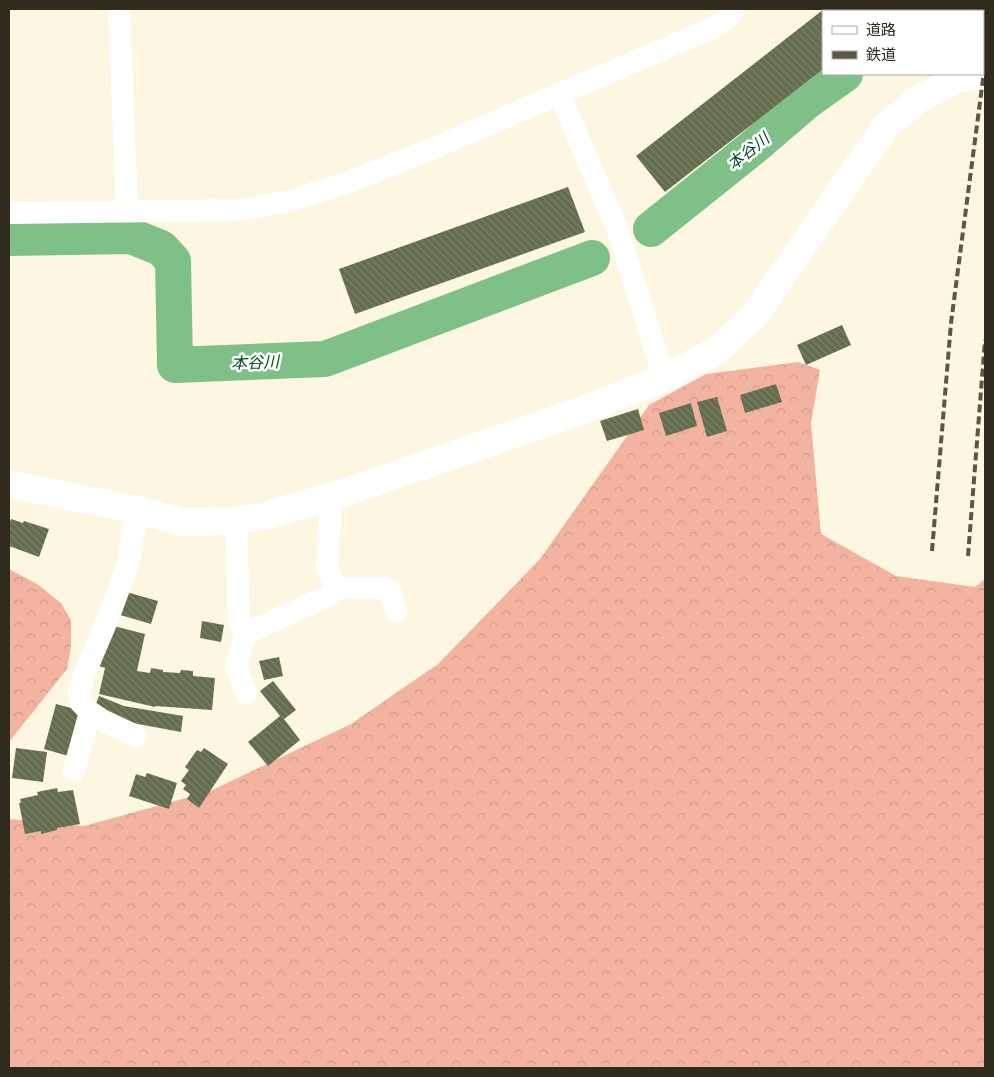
<svg xmlns="http://www.w3.org/2000/svg" width="994" height="1077" font-family="'Roboto Serif','Noto Sans JP',serif">
	<defs>
		<pattern id="forest-crowns" width="20" height="18" patternUnits="userSpaceOnUse" patternTransform="scale(1.25)"><rect width="20" height="18" fill="#f3b3a1"/><path d="M2 6a3 3 0 1 1 6 0M12 15a3 3 0 1 1 6 0" fill="none" stroke="#d19a8a"/></pattern>
		<pattern id="building-back-hatch" width="6" height="6" patternUnits="userSpaceOnUse" patternTransform="scale(1.25)"><rect width="6" height="6" fill="#636c4c"/><path d="M-1 5l2 2M0 0l6 6M5-1l2 2" fill="none" stroke="#7a8168"/></pattern>
	</defs>
	<rect width="100%" height="100%" fill="#fdf6e0"/>
	<!-- forest -->
	<path fill="url(#forest-crowns)" d="M798 362 820 370 811 423 821 534 896 576 975 587 985 579V1068H9V819L84 826 208 792 351 724 438 664 540 559 649 405 706 374Z
		M9 569 37 584 61 603 71 620V647L67 669 9 742Z"/>
	<g fill="none" stroke-linecap="round" stroke-linejoin="round">
		<!-- river -->
		<path stroke="#7fc089" stroke-width="36" d="M651 229 751 149 807 101 845 74
			M9 238 131 236 161 248 173 261 175 365 325 359 592 258"/>
	</g>
	<!-- building -->
	<path fill="url(#building-back-hatch)" d="M824 9H887L888 11H823V69L665 192 636 156Z
		M568 187 585 232 355 314 339 269Z
		M842 325 851 345 806 365 797 345Z
		M776 384 782 402 745 413 740 395Z
		M717 397 727 431 707 437 697 402Z
		M691 403 697 426 666 436 659 413Z
		M638 409 644 430 607 441 600 421Z
		M11 519 23 523 24 521 49 529 39 557 9 546V524Z
		M123 591 158 601 151 624 117 614Z
		M202 621 224 625 221 642 200 638Z
		M110 625 145 634 137 671 150 673 151 668 163 670V672L180 673 181 670 193 671V676L215 678 212 710 155 706V707L99 694 105 668 99 666Z
		M279 657 283 676 264 680 259 661Z
		M273 681 296 710 284 719 300 740 268 766 248 742 280 716 260 691Z
		M99 696 124 706 183 716 181 732 122 721 94 709Z
		M56 704 79 710 72 757 44 749Z
		M16 748 47 752 43 782 12 778Z
		M204 748 228 764 199 808 187 799 190 794 183 789 186 785 181 781 189 770 185 767 197 750 201 752Z
		M147 773 177 783 169 809 129 796 136 774 145 777Z
		M57 788 58 792 73 790 80 824 57 828V830L41 834V831L25 834 19 803H21L20 799 38 795 37 792Z"/>
	<g fill="none" stroke-linecap="round" stroke-linejoin="round">
		<!-- minor -->
		<path stroke="#fff" stroke-width="22" d="M119 9 127 211
			M941 9 942 11
			M559 93 618 231 664 378
			M9 213 241 210 293 200 349 182 429 150 713 28 725 21 734 9
			M331 497 327 567 333 582 338 587 347 588H385L390 591 396 611
			M236 521 239 623 245 634 236 667 246 693
			M245 634 330 595 338 587
			M136 736 102 720 90 712 81 703 79 693 84 675 109 616 128 564 137 510
			M74 770 90 712"/>
		<!-- tertiary -->
		<path stroke="#fff" stroke-width="28" d="M9 484 137 510 182 522 236 521 265 516 352 490 589 408 664 378 715 352 754 316 886 126 917 100 958 78 985 75"/>
		<!-- rail -->
		<path stroke="#5b5646" stroke-width="4" stroke-dasharray="8 4" stroke-linecap="butt" d="M932 551 951 323 985 64
			M968 556 985 340"/>
	</g>
	<g text-anchor="middle" stroke-width="5" stroke-linejoin="round" paint-order="stroke">
		<!-- water labels -->
		<g font-size="16" font-style="italic" fill="#004c1a" stroke="#fff">
			<text transform="translate(748 151) rotate(-39)" y="6">本谷川</text>
			<text transform="translate(255 362) rotate(-2)" y="6">本谷川</text>
		</g>
	</g>
	<!-- border -->
	<rect width="994" height="1077" fill="none" stroke="#2f2b1d" stroke-width="20"/>
	<!-- legend -->
	<rect x="822" y="10" width="162" height="65" fill="#ffffff" stroke="#acaaa5"/>
	<rect x="832" y="26" width="25" height="8" fill="#ffffff" stroke="#acaaa5"/>
	<text x="866" y="35" font-size="15" fill="#2f2b1d">道路</text>
	<rect x="832" y="51" width="25" height="8" fill="#5b5646" stroke="#acaaa5"/>
	<text x="866" y="60" font-size="15" fill="#2f2b1d">鉄道</text>
</svg>
